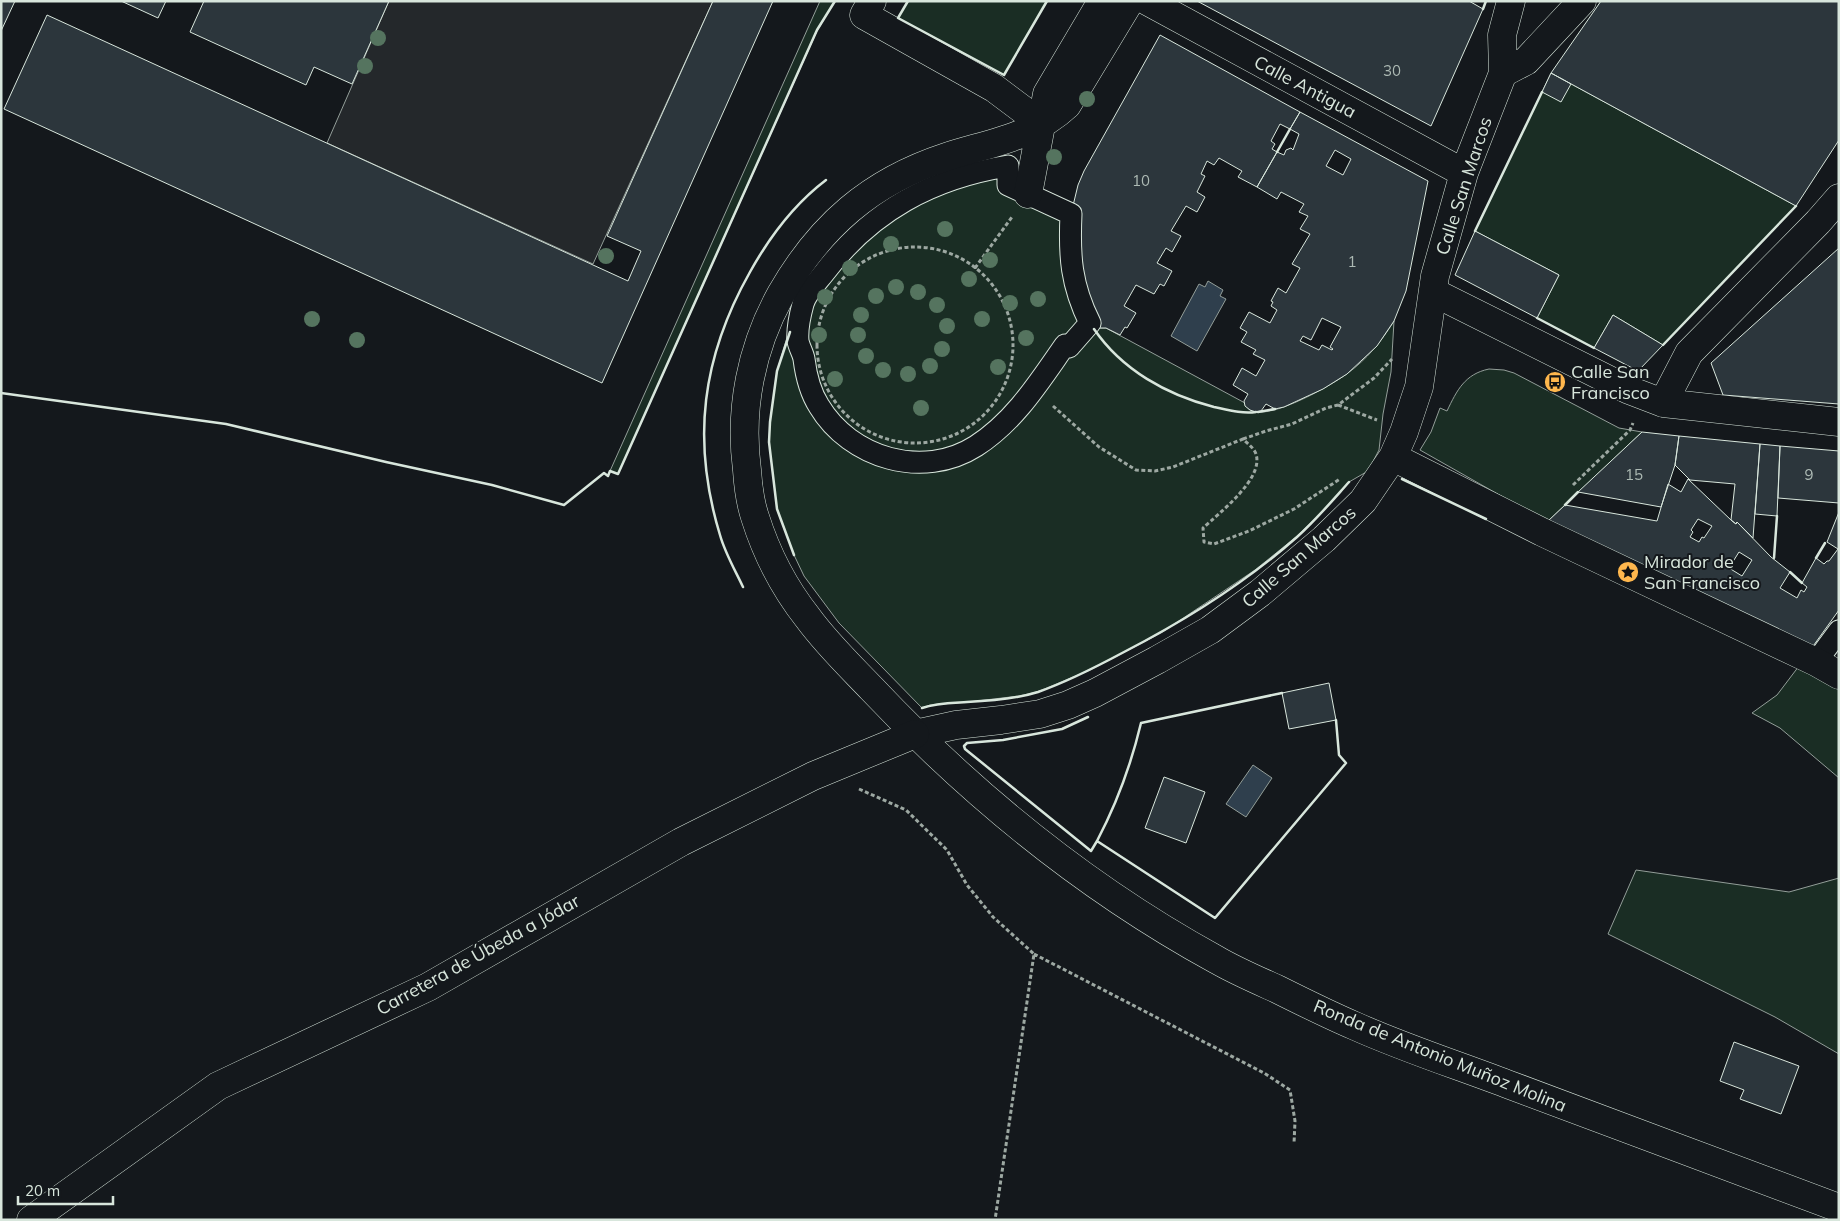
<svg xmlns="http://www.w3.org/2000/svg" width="1840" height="1221" font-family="Mulish,sans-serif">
	<rect width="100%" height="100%" fill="#14181c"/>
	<!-- green -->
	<path fill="#1a2d24" stroke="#939e99" d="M820 1H835L817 31 618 474 610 471Z
		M908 1H1047L1004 75 898 18Z
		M1551 73 1796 206 1663 345 1613 315 1594 348 1537 318 1559 275 1475 231Z
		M980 171 1071 214 1098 328H1106L1245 403C1252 432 1334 384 1348 373 1367 359 1381 342 1394 321L1391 372 1383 414 1379 450 1368 471 1349 482 1325 509 1296 537 1255 570 1161 633 1090 670 1037 692 1019 696 968 702 930 705 922 708 839 623 804 576 794 555 777 509 769 442 770 422 777 371 788 334 847 244Z
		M1489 369 1504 370 1514 373 1619 428 1642 432 1547 522 1420 450 1431 432 1440 408 1447 411C1457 390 1465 374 1489 369Z
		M1799 666 1839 688V778L1780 728 1752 713 1777 695Z
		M1636 870 1789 892 1839 878V1054L1775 1017 1608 934Z"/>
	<!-- parking -->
	<path fill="#24282b" stroke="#939e99" d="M389 1H713L593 264 327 143Z"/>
	<!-- water -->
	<path fill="#2f3f4d" stroke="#939e99" d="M1208 281 1223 290 1220 296 1226 299 1197 351 1171 336 1199 284 1205 287Z
		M1253 765 1272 778 1246 817 1226 804Z"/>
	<!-- building -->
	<path fill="#2c363c" stroke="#d8e6dc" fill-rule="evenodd" d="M1 1H15L1 31Z
		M121 1H166L158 18Z
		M204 1H389L352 84 314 67 306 85 190 32Z
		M713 1H773L602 383 4 109 47 15 628 281 641 251 607 236Z
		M1197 1H1469L1483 9 1431 126Z
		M1601 1H1839V140L1796 206 1551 73Z
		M1160 35 1300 112 1290 129 1280 124 1271 141 1275 144 1272 149 1277 152 1257 187 1238 177 1242 171 1219 158 1214 165 1207 161 1201 174 1205 176 1197 192 1205 197 1197 212 1186 206 1171 231 1181 236 1172 252 1166 248 1157 263 1172 271 1164 286 1160 284 1154 294 1136 285 1124 306 1136 313 1127 328 1125 327 1120 335 1106 328H1098L1069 243 1071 214 1078 185 1084 171Z
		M1551 73 1571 84 1561 102 1542 92Z
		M1300 112 1428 181 1406 291 1394 321 1377 346 1347 374 1323 389 1284 407 1275 409 1266 404 1261 411 1256 412 1250 410 1245 406 1244 401 1248 394 1233 385 1242 368 1256 376 1265 360 1253 354 1256 350 1241 342 1247 332 1240 328 1249 312 1270 323 1277 310 1271 306 1273 302 1271 301 1278 288 1286 293 1300 268 1292 264 1310 234 1300 229 1308 216 1299 212 1304 204 1281 192 1277 199 1257 187 1277 152 1284 155 1286 150 1291 148 1293 150 1299 134 1290 129ZM1335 150 1351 159 1343 175 1326 166ZM1322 318 1341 327 1330 347 1333 349 1332 350 1322 345 1319 350 1300 341 1303 336 1311 340Z
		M1475 231 1559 275 1537 318 1455 275Z
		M1839 248V404L1723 395 1711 363Z
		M1613 315 1663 345 1638 371 1594 348Z
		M1642 432 1679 436 1675 465 1661 507 1578 492Z
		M1679 436 1760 444 1753 538 1737 522 1736 524 1731 520 1735 484 1690 480 1675 465Z
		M1760 444 1780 446 1777 516 1755 514Z
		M1780 446 1839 451V503L1778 498Z
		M1688 479 1731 520 1736 524 1737 522 1771 557 1790 572 1780 588 1797 598 1801 590 1804 592 1807 587 1802 583 1816 558 1824 564 1827 561H1829L1838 549 1827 542 1839 512V610L1811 649 1547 522 1565 505 1657 521 1668 484 1681 492ZM1698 519 1712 526 1704 538 1702 537 1699 542 1690 537 1693 532 1691 530ZM1739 552 1752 560 1742 576 1729 568Z
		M1329 683 1336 720 1289 729 1282 693Z
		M1164 777 1205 792 1186 843 1145 828Z
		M1734 1042 1799 1066 1781 1114 1740 1099 1744 1090 1720 1081Z"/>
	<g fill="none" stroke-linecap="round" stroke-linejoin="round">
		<!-- pedestrian casing -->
		<g stroke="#d8e6dc" stroke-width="23">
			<path id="pedestrian" d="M1008 166V185L1071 214C1069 256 1071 285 1090 323L1069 347 1065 345C1039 382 1015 421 976 446 923 480 850 458 819 406 810 392 806 375 804 359 803 353 799 347 798 341 797 330 800 315 803 304 806 293 817 282 824 273 871 211 932 178 1008 166Z
				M1816 662 1839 631"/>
		</g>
		<!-- minor casing -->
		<g stroke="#d8e6dc" stroke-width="29">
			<path id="minor" d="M872 1 864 15 994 88 1042 124
				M1130 1 1067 105C1032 138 989 143 946 157 870 182 820 226 781 294 751 348 739 409 747 470 748 485 750 502 755 517 766 552 785 589 808 618 827 644 850 666 872 689 972 795 1089 890 1217 960 1236 971 1257 980 1277 989 1303 1002 1329 1015 1355 1026 1404 1048 1457 1065 1507 1084 1618 1125 1728 1167 1839 1208
				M1147 1 1464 173
				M1503 73 1526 61 1582 1
				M1028 194 1047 94 1102 1
				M1433 292 1629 390 1663 403 1839 422
				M1663 403 1689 353 1818 222 1839 198
				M1393 457 1542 532 1816 662 1839 675
				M915 734 956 725 1001 720 1040 714 1068 705 1095 693 1157 660 1210 630 1260 593 1324 539 1363 501 1393 457 1404 432 1419 387 1435 276 1464 173 1503 73 1502 35 1511 1"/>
		</g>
		<!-- tertiary casing -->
		<g stroke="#d8e6dc" stroke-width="29">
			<path id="tertiary" d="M31 1220 218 1086 428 987 681 842 813 776 915 734"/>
		</g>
		<!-- path -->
		<path stroke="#9da8a2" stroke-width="3" stroke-dasharray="4 2.5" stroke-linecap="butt" d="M817 345a98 98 0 1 1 196 0a98 98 0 1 1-196 0Z
			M975 268 1012 217
			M1338 405 1377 420
			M1053 406 1099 447 1136 470 1155 471 1173 467 1243 439C1248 444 1254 448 1256 454 1264 479 1219 513 1203 528L1204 542 1214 544 1249 531 1294 509 1340 479
			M1243 439 1266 431 1292 424 1326 408 1338 405 1374 378 1392 359
			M1573 485 1630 430 1633 423
			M859 789 906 810 947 850 967 885 993 917 1034 954 995 1220
			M1034 954 1264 1073 1290 1090 1295 1121 1294 1144"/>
		<!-- pedestrian -->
		<use href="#pedestrian" stroke="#14181c" stroke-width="21"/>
		<!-- minor -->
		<use href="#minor" stroke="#14181c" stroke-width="28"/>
		<!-- tertiary -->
		<use href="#tertiary" stroke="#14181c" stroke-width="28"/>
		<!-- wall -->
		<path stroke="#d8e6dc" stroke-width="2.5" d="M908 1 898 18 1004 75 1047 1
			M1483 9 1486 1
			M1277 152 1290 129
			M1475 231 1542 92
			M1537 318 1594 348
			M1094 329C1122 370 1167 395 1214 407 1228 410 1242 414 1256 412
			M790 332 777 371 770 422 769 442 777 509 794 555
			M1663 345 1796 206
			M1 393 226 424 386 462 492 485 564 505 604 473 608 476 610 471 618 474 817 30 835 1
			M1258 412 1275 409
			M1402 479 1486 519
			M1565 505 1578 492
			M1774 558 1777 516
			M1816 558 1825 543
			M1790 572 1802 583
			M743 587C735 570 725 553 720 535 691 440 702 357 750 272 770 236 793 205 826 180
			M1282 693 1141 723C1131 765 1117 803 1097 841L1215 918 1346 763 1339 755 1336 720
			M922 708C936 703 951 703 967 702 989 701 1016 699 1038 692 1067 682 1096 667 1124 652 1184 621 1245 583 1297 537 1316 520 1332 501 1349 482
			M1088 717 1062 729 1003 740 967 743 964 746 965 749 1091 851 1097 841"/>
	</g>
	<!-- trees -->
	<g fill="#55745f">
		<circle cx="378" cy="38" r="8"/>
		<circle cx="365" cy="66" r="8"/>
		<circle cx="1087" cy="99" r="8"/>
		<circle cx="1054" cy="157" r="8"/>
		<circle cx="945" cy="229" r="8"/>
		<circle cx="891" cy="244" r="8"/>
		<circle cx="606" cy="256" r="8"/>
		<circle cx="990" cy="260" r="8"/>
		<circle cx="850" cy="268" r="8"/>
		<circle cx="969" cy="279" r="8"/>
		<circle cx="896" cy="287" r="8"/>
		<circle cx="918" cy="292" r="8"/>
		<circle cx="876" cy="296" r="8"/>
		<circle cx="825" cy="297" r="8"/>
		<circle cx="1038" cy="299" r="8"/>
		<circle cx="1010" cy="303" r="8"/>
		<circle cx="937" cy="305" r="8"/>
		<circle cx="861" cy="315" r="8"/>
		<circle cx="312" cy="319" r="8"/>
		<circle cx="982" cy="319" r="8"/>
		<circle cx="947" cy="326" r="8"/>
		<circle cx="819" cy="335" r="8"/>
		<circle cx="858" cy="335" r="8"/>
		<circle cx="1026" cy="338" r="8"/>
		<circle cx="357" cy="340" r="8"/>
		<circle cx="942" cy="349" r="8"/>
		<circle cx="866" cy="356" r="8"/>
		<circle cx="930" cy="366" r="8"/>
		<circle cx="998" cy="367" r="8"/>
		<circle cx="883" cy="370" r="8"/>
		<circle cx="908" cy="374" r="8"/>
		<circle cx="835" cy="379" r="8"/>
		<circle cx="921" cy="408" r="8"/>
	</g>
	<!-- icons -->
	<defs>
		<g id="bus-disc" transform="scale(1.125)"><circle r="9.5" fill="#ffb74d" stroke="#14181c"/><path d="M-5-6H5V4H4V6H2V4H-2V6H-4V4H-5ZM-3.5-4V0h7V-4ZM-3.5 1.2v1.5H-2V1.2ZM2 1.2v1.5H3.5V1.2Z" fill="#111"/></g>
		<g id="sight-disc" transform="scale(1.125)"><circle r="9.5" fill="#ffb74d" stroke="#14181c"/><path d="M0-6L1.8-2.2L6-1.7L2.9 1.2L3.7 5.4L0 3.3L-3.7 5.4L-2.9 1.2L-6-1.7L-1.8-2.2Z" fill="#111"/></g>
	</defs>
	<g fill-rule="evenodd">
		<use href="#bus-disc" x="1555" y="382"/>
		<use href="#sight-disc" x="1628" y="572"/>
	</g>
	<g text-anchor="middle" stroke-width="4" stroke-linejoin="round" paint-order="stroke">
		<!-- number labels -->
		<g font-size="15" fill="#adbab4">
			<text x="1392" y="76">30</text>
			<text x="1141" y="186">10</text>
			<text x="1352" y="267">1</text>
			<text x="1634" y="480">15</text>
			<text x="1809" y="480">9</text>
		</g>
		<!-- street labels -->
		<g font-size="18" fill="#d8e6dc" stroke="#14181c">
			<text transform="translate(1305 87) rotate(28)" y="6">Calle Antigua</text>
			<text transform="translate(1464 186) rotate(-72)" y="6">Calle San Marcos</text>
			<text transform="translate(1299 557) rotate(-41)" y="6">Calle San Marcos</text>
			<text transform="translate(478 955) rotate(-29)" y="6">Carretera de Úbeda a Jódar</text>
			<text transform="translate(1440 1056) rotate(22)" y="6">Ronda de Antonio Muñoz Molina</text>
		</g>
		<!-- poi labels -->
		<g font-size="18" fill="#d8e6dc" stroke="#14181c" text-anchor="start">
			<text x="1571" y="378">Calle San<tspan x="1571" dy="21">Francisco</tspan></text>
			<text x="1644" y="568">Mirador de<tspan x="1644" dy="21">San Francisco</tspan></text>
		</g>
	</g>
	<!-- border -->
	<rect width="1840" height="1221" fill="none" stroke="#d8e6dc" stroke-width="5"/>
	<!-- scale -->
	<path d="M18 1196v8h95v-8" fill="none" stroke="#d8e6dc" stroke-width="2.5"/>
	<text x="25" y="1196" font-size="15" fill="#d8e6dc" stroke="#14181c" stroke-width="4" paint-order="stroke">20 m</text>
</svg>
